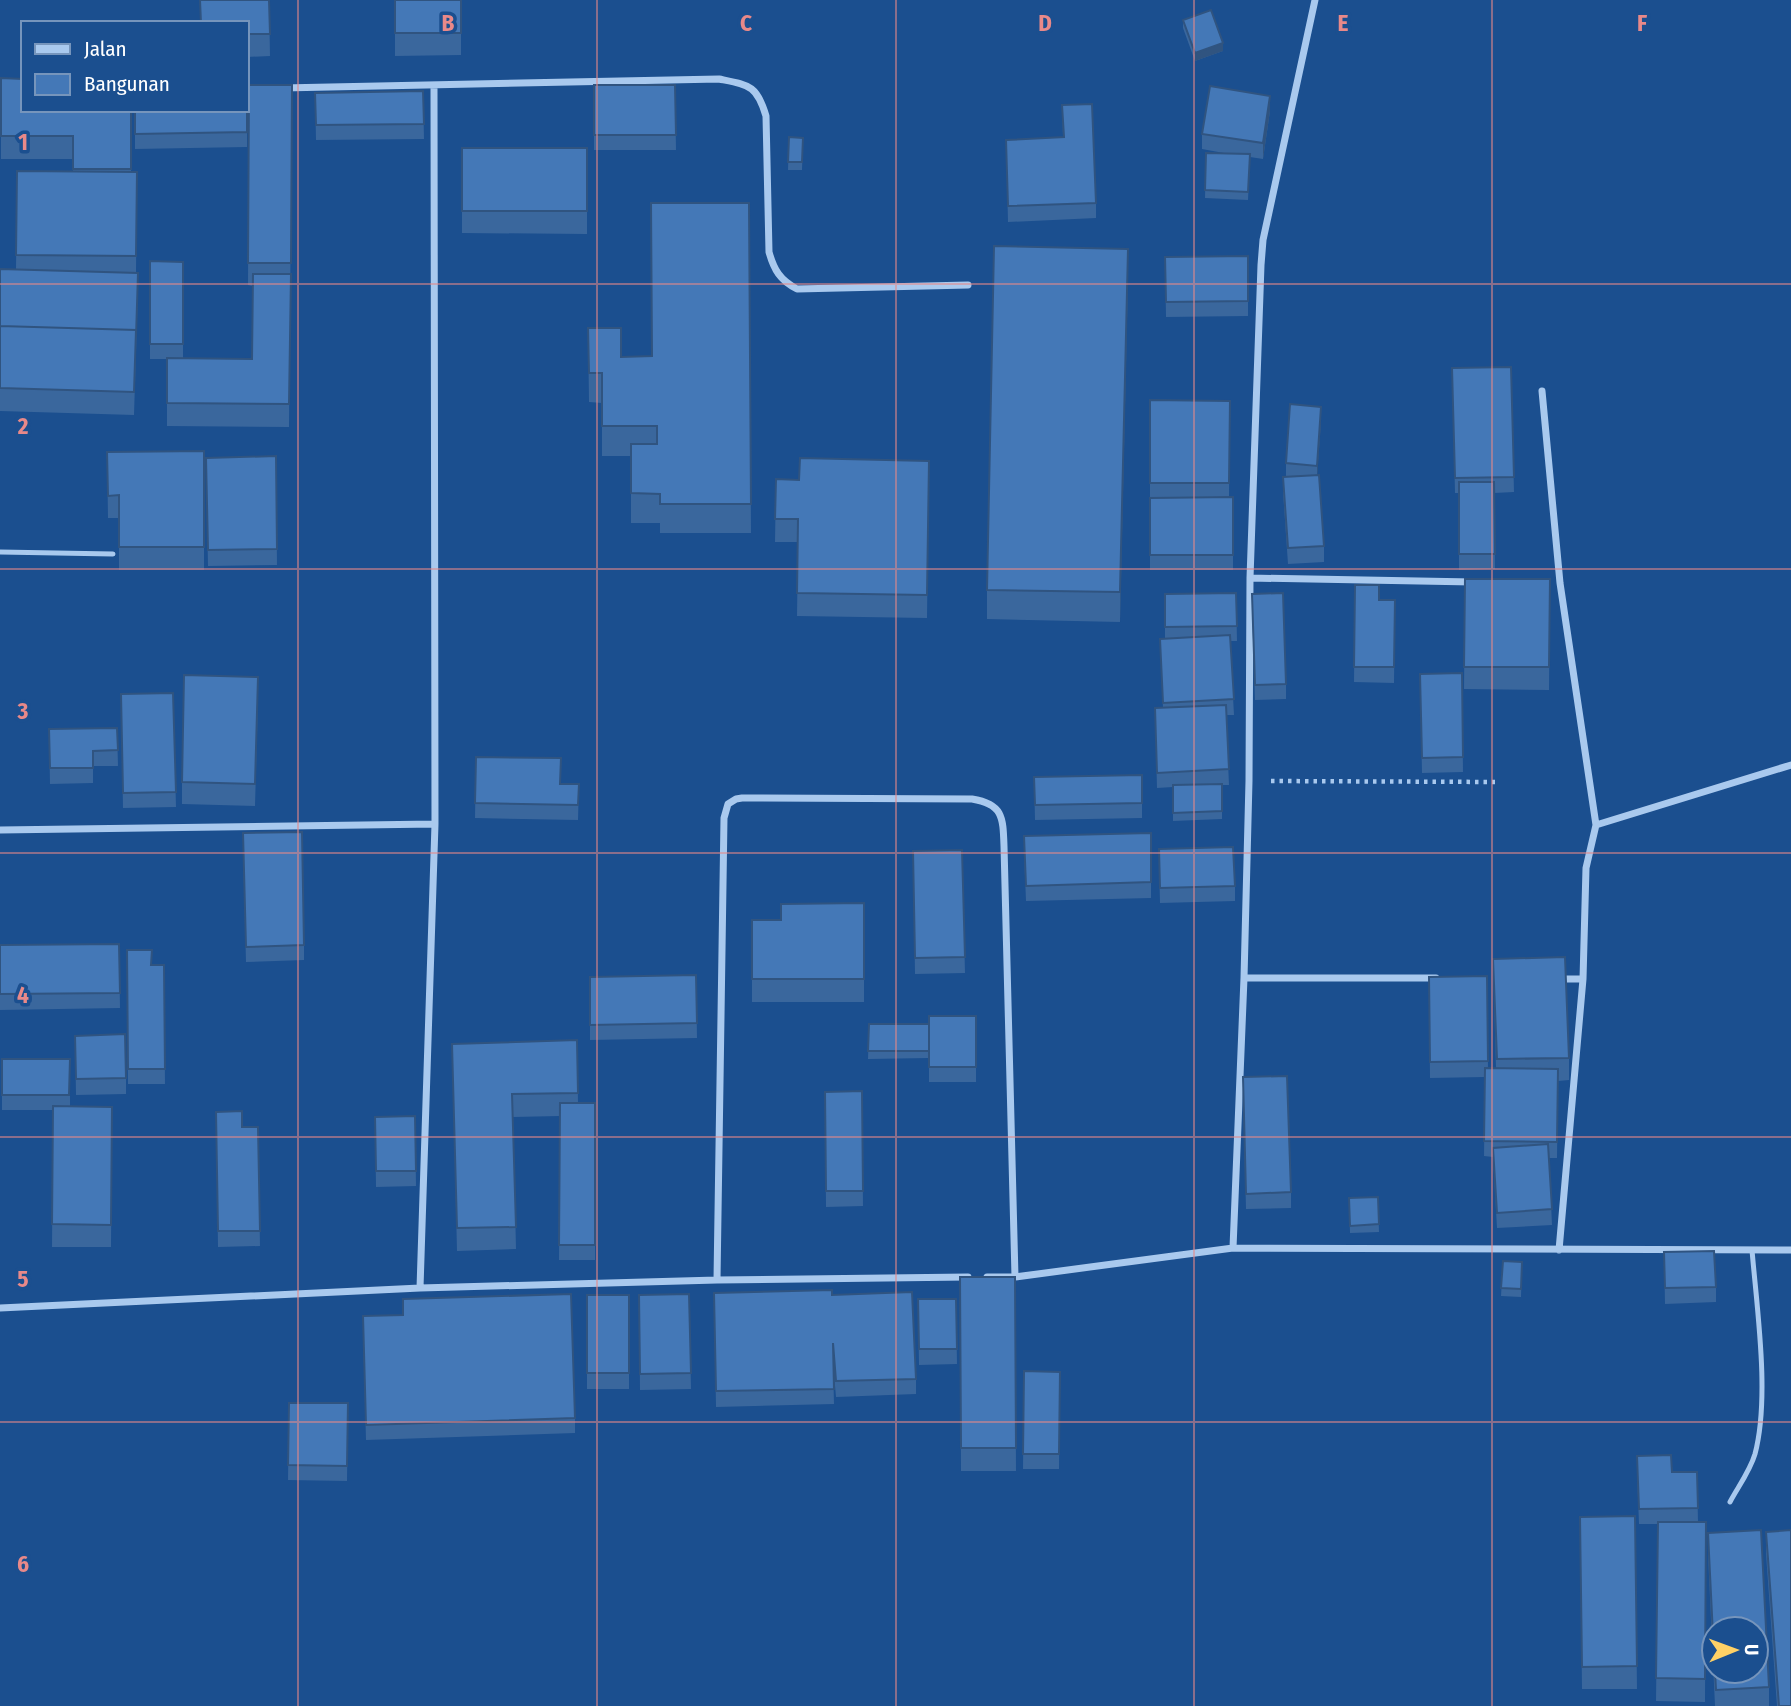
<svg xmlns="http://www.w3.org/2000/svg" width="1791" height="1706" font-family="'Fira Sans Condensed',sans-serif">
	<rect width="100%" height="100%" fill="#1b4f8f"/>
	<g fill="none" stroke-linecap="round" stroke-linejoin="round">
		<!-- path -->
		<path stroke="#a9c9ee" stroke-width="4.5" stroke-dasharray="3.5 5" stroke-linecap="butt" d="M1271 781 1495 782"/>
		<!-- service -->
		<path stroke="#a9c9ee" stroke-width="5" d="M0 552 113 554
			M1730 1502C1738 1487 1750 1471 1755 1454 1770 1397 1757 1310 1752 1250"/>
		<!-- minor -->
		<path stroke="#a9c9ee" stroke-width="7" d="M282 88 719 79C749 85 757 85 766 116L769 252C774 270 780 280 797 289L968 285
			M1542 391 1560 583 1596 825
			M1250 578 1473 582
			M0 830 435 824
			M1244 978H1436
			M1560 979H1583
			M1233 1248 1244 978 1249 781 1250 578 1261 265 1263 240 1315 0
			M1559 1250 1583 979 1586 868 1596 825 1791 765
			M987 1277H1015L1233 1248 1791 1250
			M717 1280 724 818 728 804 736 799 742 798 972 799C1003 804 1003 817 1004 846L1015 1277
			M420 1288 435 824 434 85
			M0 1308 420 1288 717 1280 968 1277"/>
	</g>
	<!-- wall -->
	<path fill="#3a679d" fill-rule="evenodd" d="M200 0H269L270 56 247 57V23H200Z
		M395 0H461V55L395 56Z
		M1183 20 1223 51 1195 61 1183 28Z
		M1 78 131 110V172H137L136 273 138 288 134 415 0 411V269L16 270 17 171H73V159H1Z
		M249 85H292L289 427 167 426V359H150V261L183 262V358L252 359 253 286 248 285Z
		M594 85H675L676 150H594Z
		M423 91 424 139 316 140 315 93Z
		M1062 105 1096 203V218L1008 222 1006 140 1063 137Z
		M135 110H247V147L135 149Z
		M1270 111 1263 159 1250 157 1248 200 1205 198 1206 153 1229 154 1202 149V134Z
		M789 137 803 138 802 170H788Z
		M462 148H587V234L462 233Z
		M749 203 751 533H660V523H631V456H602V403L589 402 588 328 621 357 652 356Z
		M1248 256V316L1166 317 1165 257Z
		M1128 279 1120 622 987 619V590Z
		M1511 367 1514 492 1494 493 1495 569 1459 570V493H1455L1452 368Z
		M1150 400 1230 401 1229 497H1233V570H1150Z
		M1321 422 1317 475 1324 546V562L1288 564 1283 492V477H1286V463Z
		M204 451V570H119V518H108L107 452Z
		M276 456 277 565 208 566 206 458Z
		M929 461 927 618 797 616 798 542H775L776 479 799 480Z
		M1465 579H1550L1549 690 1464 689Z
		M1355 585 1379 600H1395L1394 683 1354 682Z
		M1236 593 1237 641H1230L1234 715H1226L1229 785H1222V819L1173 821V787L1157 788 1155 708H1163L1160 639H1165V594Z
		M1252 610 1286 684V699L1255 700Z
		M1462 673 1463 772 1422 773 1420 674Z
		M173 693 176 807 123 808 121 694Z
		M258 700 255 806 182 804V782Z
		M117 728 118 766H93V783L50 784 49 729Z
		M476 757 561 784H579L578 820 475 818Z
		M1142 775V818L1035 820 1034 777Z
		M1151 833V898L1026 901 1024 852Z
		M243 849 304 945V960L246 962Z
		M962 850 965 973 915 974 913 851Z
		M1159 864 1235 886V901L1160 903Z
		M864 903V1002H752V920H781Z
		M119 944 120 1008 0 1010V945Z
		M127 950 152 965H164L165 1084H128Z
		M1493 959 1569 1058V1080L1558 1081 1557 1158H1549L1552 1225 1497 1228 1493 1157 1484 1156 1485 1077 1430 1078 1429 977 1487 976 1488 1068H1496Z
		M696 975 697 1038 590 1040V977Z
		M976 1016V1082H929V1058L868 1059 869 1024H929Z
		M75 1036 126 1078V1094L76 1095Z
		M577 1040 578 1103H595V1260H559L560 1116 513 1117 516 1249 457 1251 452 1044Z
		M2 1059H70V1107H112L111 1247H52L53 1110H2Z
		M862 1091 863 1206 826 1207 825 1092Z
		M1243 1093 1291 1192V1208L1246 1209Z
		M216 1112 242 1127H258L260 1246 218 1247Z
		M415 1116 416 1186 376 1187 375 1117Z
		M1378 1197 1379 1232 1350 1233 1349 1198Z
		M1664 1252 1716 1287V1302L1665 1304Z
		M1503 1261 1522 1262 1521 1297 1501 1296Z
		M960 1277H1015L1016 1471H961Z
		M714 1293 916 1379V1394L836 1397 833 1363 834 1404 716 1407Z
		M689 1294 691 1389 640 1390 639 1295Z
		M587 1295H629V1389H587Z
		M918 1299H956L957 1364 919 1365Z
		M363 1332 575 1418V1433L366 1440Z
		M1024 1371 1060 1372 1059 1469H1023Z
		M289 1403H348L347 1481 288 1480Z
		M1637 1472H1697L1698 1522H1706L1705 1702 1656 1701 1658 1524H1639Z
		M1635 1516 1637 1689H1582L1580 1517Z
		M1766 1532 1791 1706H1777L1766 1554Z
		M1708 1533 1769 1687V1706H1715L1708 1555ZM1714 1629 1756 1671H1714Z"/>
	<!-- shaded-wall -->
	<path fill="#305480" d="M1223 43V51L1195 61V53Z
		M1270 96V111L1263 159V143Z
		M1128 249V279L1120 622V592Z
		M1321 407V422L1317 481V466Z"/>
	<!-- building -->
	<path fill="#4478b7" stroke="#305480" stroke-width="2" d="M200 0H269L270 34H247V23H201Z
		M395 0H461V33H395Z
		M1211 10 1223 43 1195 53 1183 20Z
		M1 78 23 79V110H131V169H73V136H1Z
		M249 85H292L291 263H248Z
		M594 85H675L676 135H594Z
		M1210 86 1270 96 1263 143 1202 134Z
		M423 91 424 124 316 125 315 93Z
		M1092 104 1096 203 1008 206 1006 140 1064 137 1062 105Z
		M135 110H247V132L135 134Z
		M789 137 803 138 802 162H788Z
		M462 148H587V211H462Z
		M1206 153 1250 154 1248 192 1205 190Z
		M17 171 137 172 136 256 16 255Z
		M651 203H749L751 504H660V494L631 493V444H657V426H602V373H589L588 328H621V357L652 356Z
		M994 246 1128 249 1120 592 987 590Z
		M1248 256V301L1166 302 1165 257Z
		M150 261 183 262V344H150Z
		M0 269 138 273 136 337V330L0 326Z
		M253 274H291L289 404 167 403V358L252 359Z
		M0 326 136 330 134 392 0 388Z
		M1511 367 1514 477 1455 478 1452 368Z
		M1150 400 1230 401 1229 483H1150Z
		M1290 404 1321 407 1317 466 1286 463Z
		M204 451V547H119V495L108 496 107 452Z
		M276 456 277 549 208 550 206 458Z
		M800 458 929 461 927 595 797 593 798 519H775L776 479 799 480Z
		M1319 475 1324 546 1288 548 1283 477Z
		M1459 482H1494L1495 554H1459Z
		M1233 497V555H1150V498Z
		M1465 579H1550L1549 667H1464Z
		M1355 585H1379V600H1395L1394 667H1354Z
		M1236 593 1237 626 1165 627V594Z
		M1283 593 1286 684 1255 685 1252 594Z
		M1230 635 1234 699 1163 703 1160 639Z
		M1462 673 1463 757 1422 758 1420 674Z
		M184 675 258 677 255 784 182 782Z
		M173 693 176 792 123 793 121 694Z
		M1226 705 1229 769 1157 773 1155 708Z
		M117 728 118 750 93 751V768H50L49 729Z
		M476 757 561 758 560 784H579L578 805 475 803Z
		M1142 775V803L1035 805 1034 777Z
		M1222 784V811L1173 813V785Z
		M302 832 304 945 246 947 243 833Z
		M1151 833V882L1026 886 1024 836Z
		M1233 847 1235 886 1160 888 1159 849Z
		M962 850 965 957 915 958 913 851Z
		M864 903V979H752V920H781V904Z
		M119 944 120 993 0 994V945Z
		M127 950H152L151 965H164L165 1069H128Z
		M1565 957 1569 1058 1497 1059 1493 959Z
		M696 975 697 1023 590 1025V977Z
		M1487 976 1488 1061 1430 1062 1429 977Z
		M929 1016H976V1067H929Z
		M869 1024H929V1051H868Z
		M125 1034 126 1078 76 1079 75 1036Z
		M577 1040 578 1093 512 1094 516 1227 457 1228 452 1044Z
		M2 1059H70L69 1095H2Z
		M1485 1068 1558 1069 1557 1142 1484 1141Z
		M1287 1076 1291 1192 1246 1194 1243 1077Z
		M862 1091 863 1191H826L825 1092Z
		M560 1103H595V1245H559Z
		M53 1106 112 1107 111 1225 52 1224Z
		M242 1111V1127H258L260 1231H218L216 1112Z
		M415 1116 416 1171H376L375 1117Z
		M1548 1144 1552 1209 1497 1213 1493 1148Z
		M1378 1197 1379 1224 1350 1226 1349 1198Z
		M1714 1251 1716 1287 1665 1288 1664 1252Z
		M1503 1261 1522 1262 1521 1289 1501 1288Z
		M960 1277H1015L1016 1448H961Z
		M832 1290V1295L912 1292 916 1379 836 1381 833 1343 834 1389 716 1391 714 1293Z
		M571 1294 575 1418 366 1425 363 1316 403 1315V1299Z
		M689 1294 691 1373 640 1374 639 1295Z
		M587 1295H629V1373H587Z
		M918 1299H956L957 1349H919Z
		M1024 1371 1060 1372 1059 1454H1023Z
		M289 1403H348L347 1466 288 1465Z
		M1671 1455 1672 1472H1697L1698 1508 1639 1509 1637 1456Z
		M1635 1516 1637 1666 1582 1667 1580 1517Z
		M1658 1522H1706L1705 1679 1656 1678Z
		M1761 1530 1769 1687 1716 1690 1715 1671H1756V1629H1714V1656L1708 1533Z
		M1791 1530V1706H1779L1766 1532Z"/>
	<!-- grid -->
	<path fill="none" stroke="#e88989" stroke-width="2" stroke-opacity="0.55" d="M298 0V1706M597 0V1706M896 0V1706M1194 0V1706M1492 0V1706M0 284H1791M0 569H1791M0 853H1791M0 1137H1791M0 1422H1791"/>
	<g font-size="23" text-anchor="middle" font-weight="bold" fill="#e88989" stroke="#1b4f8f" stroke-width="7" stroke-linejoin="round" paint-order="stroke">
		<text x="448" y="31">B</text>
		<text x="746" y="31">C</text>
		<text x="1045" y="31">D</text>
		<text x="1343" y="31">E</text>
		<text x="1642" y="31">F</text>
		<text x="23" y="150">1</text>
		<text x="23" y="434">2</text>
		<text x="23" y="719">3</text>
		<text x="23" y="1003">4</text>
		<text x="23" y="1287">5</text>
		<text x="23" y="1572">6</text>
	</g>
	<!-- legend -->
	<rect x="21" y="21" width="228" height="91" fill="#1b4f8f" stroke="#7695bc" stroke-width="2"/>
	<rect x="35" y="44" width="35" height="10" fill="#a9c9ee" stroke="#7695bc" stroke-width="2"/>
	<text x="84" y="56" font-size="21" fill="#ffffff">Jalan</text>
	<rect x="35" y="74" width="35" height="21" fill="#4478b7" stroke="#7695bc" stroke-width="2"/>
	<text x="84" y="91" font-size="21" fill="#ffffff">Bangunan</text>
	<!-- north arrow -->
	<g transform="translate(1735 1650) rotate(89)"><circle r="33" fill="#1b4f8f" stroke="#7695bc" stroke-width="2"/>
	<path d="M0-5L12 26L0 18L-12 26Z" fill="#ffd166"/>
	<text y="-10" font-size="19" font-weight="bold" text-anchor="middle" fill="#ffffff">U</text>
	</g>
</svg>
